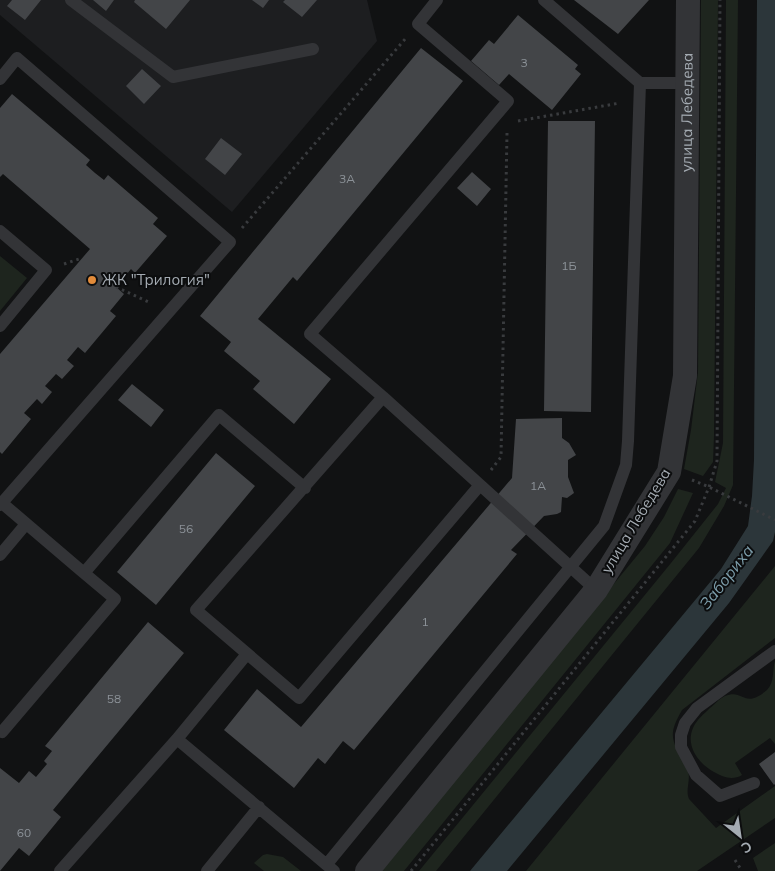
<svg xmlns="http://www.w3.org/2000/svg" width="775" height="871" font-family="Mulish,sans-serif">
	<rect width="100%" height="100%" fill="#111213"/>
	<!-- built -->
	<path fill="#1d1e20" d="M0 0H367L377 41 232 212 0 15Z"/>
	<!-- green -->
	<path fill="#1e251e" d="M701 0H718L714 436 713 462 703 476 684 469 691 430 698 372Z
		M726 0H738L733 485 724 506 699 548 436 871H419L671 563 718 504 726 488 715 482 723 443Z
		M0 256 27 278 0 311Z
		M678 489 693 493 670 543 404 871H378L645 546 664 517Z
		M775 566V638L682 710C671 730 669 736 681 757 683 762 686 767 688 771 691 780 685 790 689 799L716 828 775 786V818L697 871H526Z
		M775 661V744L770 738 735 763 742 775C732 781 723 777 714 772 699 764 685 746 693 728 697 719 704 714 710 708 715 704 720 698 725 696 744 688 743 710 767 690 775 682 772 670 775 661Z
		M775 843V871H758L753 858Z
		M267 854 283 857 301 871H264L254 863 263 855Z"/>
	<!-- water -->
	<path fill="#2c363a" d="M757 0H775V532L773 541 729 603 507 871H470L721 569 748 526 752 496 754 460Z"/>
	<!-- building -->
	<path fill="#434548" d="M12 0H41L25 20 7 6Z
		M93 0H114L106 11Z
		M135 0H190L166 29 134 2Z
		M252 0H269L263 8Z
		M285 0H317L302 17 283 2Z
		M574 0H649L618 34Z
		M518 15 578 65 575 69 581 74 552 110 509 74 499 85 471 61 489 40 494 44Z
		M421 48 463 81 297 281 293 277 258 319 331 379 294 424 253 389 260 381 224 351 231 342 200 316Z
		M142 69 161 86 144 104 126 86Z
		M12 94 90 160 86 165 95 173 104 180 108 175 158 218 153 224 167 236 135 273 131 269 116 287 124 294 110 311 116 316 85 353 78 347 67 360 74 366 62 379 56 374 45 386 52 392 42 404 37 399 24 413 31 419 2 454 0 452V354L90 249 3 174 0 177V108Z
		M548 121H595L591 412 544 411Z
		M221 138 242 154 225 175 205 159Z
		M472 172 491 189 477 206 457 188Z
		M132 384 164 410 151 427 118 400Z
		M562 418V438L569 443 576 455 568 460V477L574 493 567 498 562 497 561 512 557 514 544 516 511 550 517 554 354 750 343 741 325 764 318 758 294 788 224 730 257 689 301 727 512 478 516 419Z
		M216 453 255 486 156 605 117 572Z
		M148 622 184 653 53 810 61 817 29 856 19 848 0 871V768L19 783 29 771 36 777 47 764 44 761 52 751 45 746Z
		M775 752V784L774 785 759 764Z"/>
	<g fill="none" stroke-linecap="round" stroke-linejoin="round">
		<!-- path -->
		<path stroke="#393b3e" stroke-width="3" stroke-dasharray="2.5 4" stroke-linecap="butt" d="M518 121 620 103
			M242 228 406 38
			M64 264 82 258
			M116 287 151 303
			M491 470 501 457 507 133
			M692 480 709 487 775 520
			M735 860 742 871
			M411 871 695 521 709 487 717 461 720 0"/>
		<!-- lane -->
		<path stroke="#333437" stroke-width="12" d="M71 0 173 77 313 49
			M437 0 418 24 508 101 310 334 383 397 596 590
			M544 0 640 83
			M0 79 17 58 230 242 0 505
			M0 231 46 270 0 326
			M383 397 196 610 299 698 480 485
			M2 503 84 573
			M0 555 26 524
			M0 731 2 732 115 599 84 573 219 415 305 488
			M177 739 334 871
			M754 783 720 796 696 775 681 747V735L685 723 697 708 775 651
			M327 864 604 526 626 465 628 441 640 83H687
			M60 871 177 739 247 654
			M207 871 259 807"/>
		<!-- street -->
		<path stroke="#333437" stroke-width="24" id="s1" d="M367 871 596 590 669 472 685 376 688 0"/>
	</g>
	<!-- markers -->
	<circle fill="#e28b3a" stroke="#0c0d0e" stroke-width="2" cx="92" cy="280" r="5"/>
	<g text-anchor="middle" stroke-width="4" stroke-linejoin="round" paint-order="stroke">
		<!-- number labels -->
		<g font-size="12" fill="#8c9298">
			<text x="524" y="67">3</text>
			<text x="347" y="183">3А</text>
			<text x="569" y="270">1Б</text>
			<text x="538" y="490">1А</text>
			<text x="186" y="533">56</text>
			<text x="425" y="626">1</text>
			<text x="114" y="703">58</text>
			<text x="24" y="837">60</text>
		</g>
		<!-- street labels -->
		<g font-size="15" fill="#a4abb2" stroke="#0c0d0e">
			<text dy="5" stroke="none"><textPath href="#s1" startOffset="862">улица Лебедева</textPath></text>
			<text transform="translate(636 521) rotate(-59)" y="5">улица Лебедева</text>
		</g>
		<!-- poi labels -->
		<g font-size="15" fill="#a4abb2" stroke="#0c0d0e" text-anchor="start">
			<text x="102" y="285">ЖК "Трилогия"</text>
		</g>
		<!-- water labels -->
		<g font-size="16" font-style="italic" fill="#7d9eab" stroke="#0c0d0e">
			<text transform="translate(726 577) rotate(-52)" y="6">Забориха</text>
		</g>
	</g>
	<!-- north arrow -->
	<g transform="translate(740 836) rotate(150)" stroke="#0c0d0e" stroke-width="4" paint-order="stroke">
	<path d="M0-4L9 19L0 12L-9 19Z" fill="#a4abb2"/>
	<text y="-8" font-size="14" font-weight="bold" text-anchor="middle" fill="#a4abb2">С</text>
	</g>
</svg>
